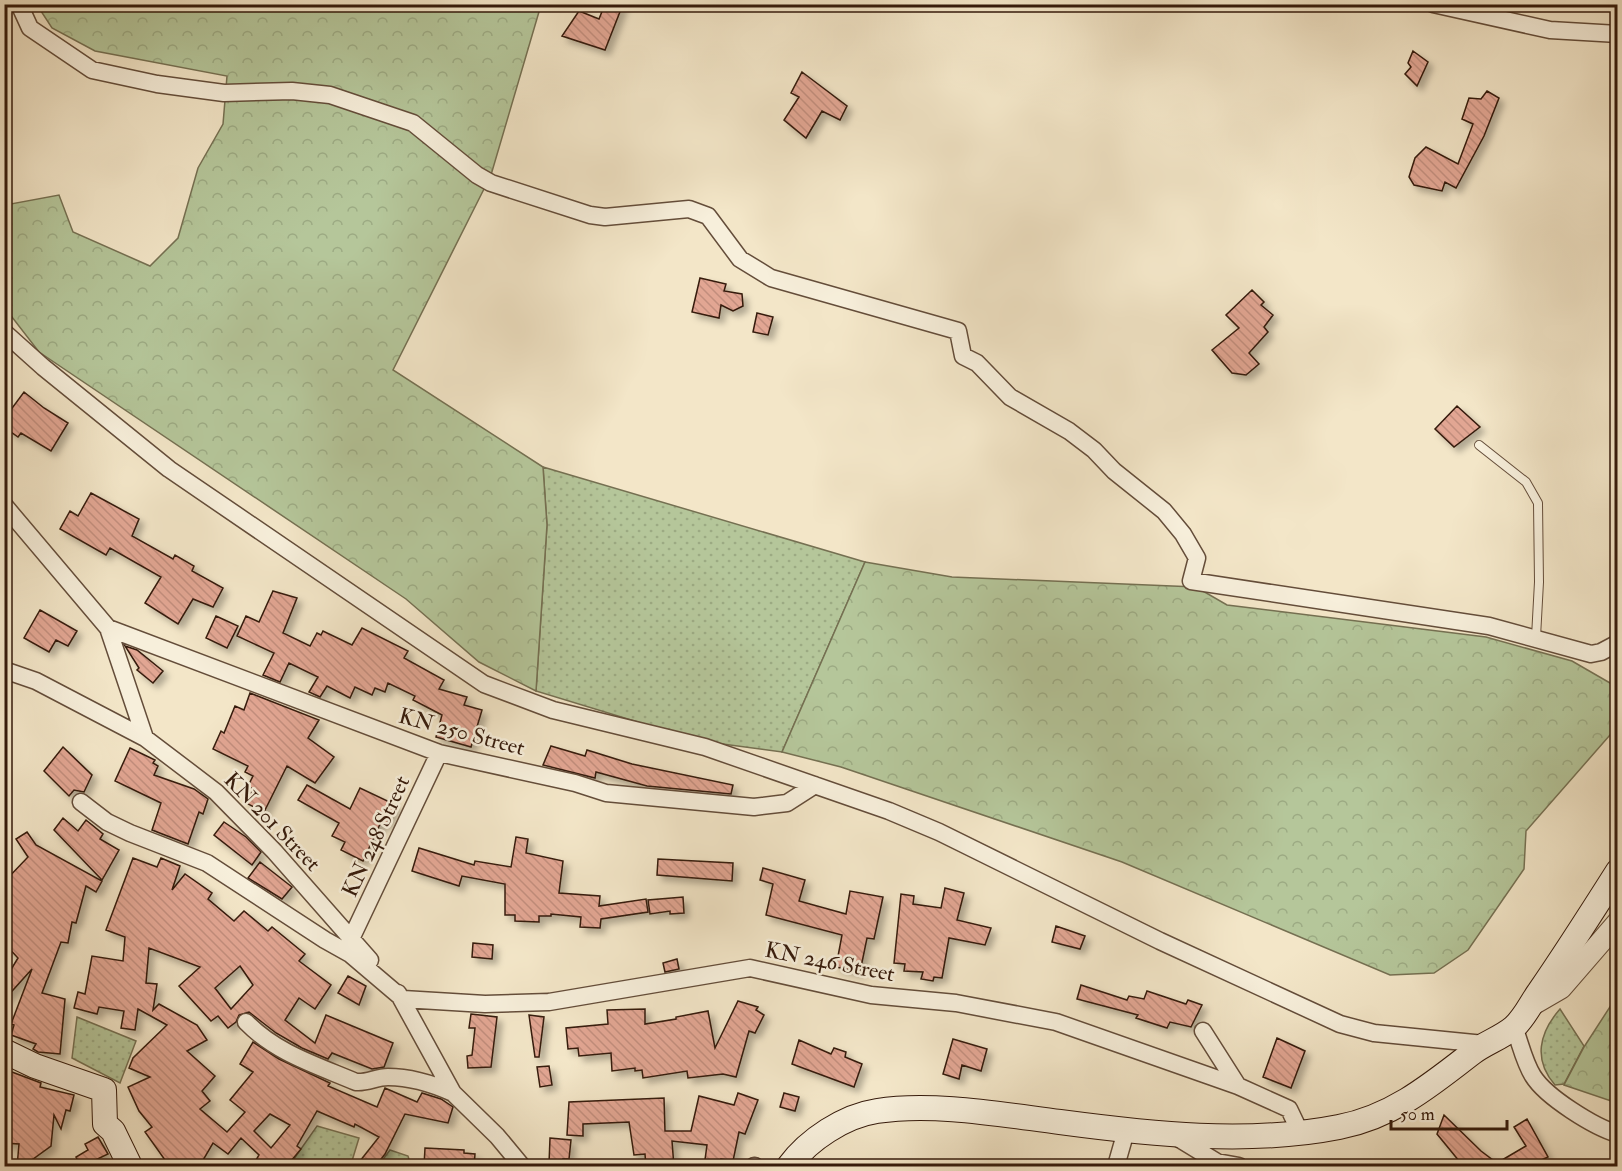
<svg xmlns="http://www.w3.org/2000/svg" width="1622" height="1171" font-family="'IM FELL Double Pica',serif">
	<defs>
		<pattern id="grass-dots" width="8" height="8" patternUnits="userSpaceOnUse" patternTransform="scale(1.5)"><rect width="8" height="8" fill="#b5c69a"/><path d="M2 2h.1M6 6h.1" fill="none" stroke="#9caa83" stroke-width="1.8" stroke-linecap="round"/></pattern>
		<pattern id="forest-crowns" width="20" height="18" patternUnits="userSpaceOnUse" patternTransform="scale(1.5)"><rect width="20" height="18" fill="#b5c69a"/><path d="M2 6a3 3 0 1 1 6 0M12 15a3 3 0 1 1 6 0" fill="none" stroke="#9caa83"/></pattern>
		<pattern id="building-back-hatch" width="6" height="6" patternUnits="userSpaceOnUse" patternTransform="scale(1.5)"><rect width="6" height="6" fill="#e2a693"/><path d="M-1 5l2 2M0 0l6 6M5-1l2 2" fill="none" stroke="#c28e7d"/></pattern>
		<filter id="shadow"><feDropShadow dx="5" dy="5" stdDeviation="3" flood-color="#0004"/></filter>
	</defs>
	<rect width="100%" height="100%" fill="#f3e6c8"/>
	<filter id="stains"><feTurbulence type="fractalNoise" baseFrequency=".00333" numOctaves="4"/><feColorMatrix values="0 0 0 0 .2 0 0 0 0 .09 0 0 0 0 .02 0 0 0 .5 -.17"/></filter>
	<radialGradient id="worn" r=".72"><stop offset=".6" stop-color="#630" stop-opacity="0"/><stop offset="1" stop-color="#630" stop-opacity=".3"/></radialGradient>
	<!-- grass -->
	<path fill="url(#grass-dots)" stroke="#757052" stroke-width="1.5" d="M543 467 865 562 782 752 700 741 536 691 547 525Z
		M1560 1009 1584 1046 1564 1084 1555 1085C1533 1060 1539 1033 1560 1009Z
		M77 1017 136 1041 120 1083 72 1058Z
		M317 1126 359 1138 352 1161 361 1166H289Z
		M390 1150 408 1156 411 1166H378Z"/>
	<!-- forest -->
	<path fill="url(#forest-crowns)" stroke="#757052" stroke-width="1.5" d="M37 5H541L491 175 393 370 543 467 547 525 536 691 479 662 406 599 39 352 5 308V205L59 195 73 232 150 266 178 238 198 168 223 124 227 76 95 51 52 28Z
		M865 562 952 577 1196 587 1227 605 1486 637 1572 661 1617 687V727L1526 831 1524 869 1468 950 1434 973 1390 975 1122 862 841 767 782 752Z
		M1617 996V1103L1564 1085 1584 1047Z"/>
	<!-- building -->
	<path fill="url(#building-back-hatch)" stroke="#351a0b" stroke-width="1.5" fill-rule="evenodd" filter="url(#shadow)" d="M605 4H623L605 50 562 36 579 11 599 19Z
		M1413 51 1428 62 1417 86 1405 74 1411 67 1408 63Z
		M802 72 847 106 840 120 822 111 806 138 784 120 799 97 791 93Z
		M1487 91 1499 98 1484 136 1456 188 1445 182 1442 191 1414 185 1409 177 1415 158 1426 147 1458 164 1473 124 1462 119 1469 98 1481 99Z
		M700 278 726 284 724 291 742 294 743 306 733 311 721 305 719 318 692 312Z
		M1252 290 1264 302 1261 305 1273 315 1264 327 1268 332 1249 353 1259 364 1246 375 1232 373 1212 350 1239 328 1226 315Z
		M757 313 773 317 768 335 753 332Z
		M24 392 44 408 68 423 51 451 21 433 18 437 4 427V419Z
		M1457 406 1480 427 1454 447 1435 429Z
		M91 493 139 519 132 536 173 559 175 555 194 566 192 571 223 588 213 607 193 599 178 624 145 603 161 577 110 548 106 555 60 529 70 511 78 516Z
		M273 591 297 598 283 633 310 646 317 633 321 635 323 631 352 645 362 628 408 651 404 658 444 680 439 689 467 697 464 705 482 710 471 747 436 737 442 715 413 700 415 696 388 683 385 692 375 688 372 695 355 687 350 698 327 686 320 697 309 692 318 677 289 663 280 682 263 675 274 653 237 636 246 616 259 622Z
		M40 610 77 631 68 646 56 640 49 652 24 638Z
		M216 616 238 626 227 648 206 638Z
		M125 646 137 650 163 671 153 683 137 670 139 668Z
		M250 693 319 720 308 738 334 757 315 783 287 766 264 812 246 803 253 789 248 786 253 776 245 772 248 766 213 749 221 731 224 733 235 706 244 710Z
		M551 746 585 756 587 750 632 764 733 785 731 794 647 786 596 772 595 778 543 765Z
		M63 747 92 775 84 792 74 790 69 796 44 771Z
		M130 748 155 760 153 763 158 766 154 775 194 789 208 799 203 814 199 812 188 844 152 830 161 803 115 781Z
		M307 785 350 809 360 788 396 805 386 825 381 822 363 861 341 850 345 842 332 836 339 823 298 800Z
		M63 818 78 831 86 820 103 834 100 839 119 850 102 880 54 830Z
		M224 822 246 837 261 852 252 865 214 835Z
		M27 832 36 845 102 881 96 892 86 886 76 923 72 922 68 943 61 942 42 993 65 999 60 1054 38 1052 33 1049 36 1044 11 1035 14 1025 11 1024 32 969 4 1000V981L18 958 4 943V882L28 857 16 839Z
		M516 837 528 839 526 853 563 861 559 893 600 896 599 906 646 899 648 912 601 919 600 928 580 927 581 917 551 914V916H539V922L515 921V915H505V884L462 876 459 886 412 871 419 848 474 865 475 861 511 867Z
		M133 858 157 867 161 858 180 866 172 890 185 874 212 893 208 899 234 921 244 911 268 931 272 927 305 954 299 961 331 985 315 1009 299 998 285 1020 315 1043 326 1015 393 1043 384 1067 372 1069 332 1053 328 1059 302 1048 276 1033 249 1012 239 1015 236 1022 228 1028 218 1016 211 1021 179 986 200 967 149 948 146 983 157 984 153 1010 159 1004 197 1025 207 1040 187 1051 215 1076 202 1091 210 1101 200 1109 227 1132 245 1112 230 1100 253 1072 240 1064 253 1042 279 1059 330 1083 328 1086 377 1107 385 1088 417 1102 422 1093 441 1099 453 1107 448 1123 405 1114 385 1154 375 1167H366L360 1161 379 1137 355 1124 354 1127 317 1111 297 1146 301 1149 286 1167H252L259 1155 241 1138 228 1154 213 1143 199 1167H170L145 1132 152 1127 139 1111 128 1087 150 1077 129 1068 133 1058 167 1025 138 1009 135 1030 121 1028 124 1011 99 1007 97 1014 74 1008 78 992 85 994 92 956 123 961 125 937 106 930ZM240 966 253 985 231 1009 215 988ZM270 1114 290 1125 271 1148 254 1131Z
		M658 859 733 863 732 881 657 875Z
		M260 862 292 887 282 899 248 878Z
		M763 868 805 880 799 901 846 914 850 891 883 897 874 939 867 938 860 972 836 967 842 935 766 915 773 884 760 880Z
		M945 888 964 893 957 920 991 928 985 945 949 938 942 978 934 977 933 981 921 979 923 972 904 971 905 964 894 963 901 894 914 896 913 904 941 908Z
		M683 897 684 913 670 914V911L650 914 648 900Z
		M1056 926 1085 936 1080 949 1052 942Z
		M473 943 493 945 492 959 472 957Z
		M677 959 679 969 665 972 663 963Z
		M348 976 366 986 359 1005 338 993Z
		M1081 985 1127 1000 1129 996 1144 999 1147 991 1186 1004 1188 1000 1202 1005 1191 1027 1170 1022 1167 1028 1136 1018 1138 1015 1077 999Z
		M738 1001 758 1007 756 1010 764 1015 755 1033 749 1031 736 1077 723 1074 688 1078 687 1071 643 1078 642 1070 635 1071V1068L612 1071 611 1053 579 1056 578 1048 568 1049 566 1028 608 1024 607 1010 645 1009V1024L676 1019V1017L708 1011 715 1048Z
		M471 1014 497 1017 491 1067 468 1068 467 1056 472 1055 475 1028H469Z
		M529 1015 544 1017 539 1057H535Z
		M1277 1038 1305 1051 1291 1088 1263 1077Z
		M953 1039 987 1049 981 1071 962 1065 959 1079 943 1074Z
		M799 1040 831 1054 834 1048 846 1052 845 1057 862 1064 854 1087 792 1064Z
		M549 1066 552 1085 540 1087 537 1067Z
		M4 1069 41 1083 40 1087 74 1095 70 1111 66 1110 61 1129 54 1115 51 1146 22 1167H17L19 1144 4 1143Z
		M738 1093 758 1100 745 1134 739 1132 733 1161 721 1159 720 1167H704L707 1145 672 1141 674 1167H646L645 1154 634 1155 629 1122 583 1124V1136L567 1135 569 1102 664 1098 665 1131H691L699 1096 734 1105Z
		M784 1093 799 1097 795 1111 780 1107Z
		M1444 1115 1481 1151 1497 1163 1526 1146 1514 1127 1527 1119 1548 1157 1527 1167H1464L1437 1134Z
		M98 1137 108 1154 81 1167 76 1157 88 1150 85 1144Z
		M550 1138 571 1140 569 1159H563V1165L549 1164Z
		M425 1148 464 1150V1153L475 1154 474 1167 424 1166Z"/>
	<g fill="none" stroke-linecap="round" stroke-linejoin="round">
		<!-- service casing -->
		<g stroke="#644d3a" stroke-width="10">
			<path id="service" d="M1479 445 1526 482 1538 503 1539 582 1536 637"/>
		</g>
		<!-- minor casing -->
		<g stroke="#644d3a" stroke-width="19">
			<path id="minor" d="M19 4 30 28 92 70 157 84 224 93 292 91 330 95 413 123 477 175 491 183 590 215 605 217 689 209 708 216 740 259 771 278 958 331 963 356 977 363 1010 397 1069 431 1094 450 1114 471 1164 511 1183 534 1197 558 1191 581 1489 626 1591 654 1601 652 1618 643
				M1433 4 1550 30 1618 34
				M4 332 43 367 169 469 484 684 553 710 705 747 889 811 939 832 1160 941 1340 1024 1374 1033 1484 1044
				M4 505 108 628 145 738 216 792 274 851 370 960
				M108 628 439 753 575 783 606 793 754 807 787 803 815 785
				M4 670 36 681 145 738
				M81 802 107 822 130 833 207 863 325 940 350 954 351 939 439 753
				M350 954 403 999 485 1004 549 1002 750 968 871 995 956 1003 1056 1022 1238 1086
				M398 993 453 1093 497 1136 522 1166
				M246 1022C276 1053 316 1065 356 1082 368 1083 376 1077 388 1077 410 1077 433 1084 453 1093
				M1514 1027C1520 1042 1524 1062 1533 1076 1546 1097 1594 1127 1618 1134
				M1203 1031 1238 1086 1289 1109 1300 1132
				M1176 1137 1217 1162 1239 1166
				M754 1166H755
				M1116 1166 1126 1131"/>
		</g>
		<!-- tertiary casing -->
		<g stroke="#644d3a" stroke-width="23">
			<path id="tertiary" d="M1530 1006 1561 988 1618 922"/>
		</g>
		<!-- secondary casing -->
		<g stroke="#351a0b" stroke-width="26">
			<path id="secondary" d="M4 1051 35 1066 104 1090 105 1124 113 1131 130 1166
				M789 1166C808 1140 844 1116 877 1111 933 1102 1004 1115 1060 1122 1150 1134 1248 1145 1339 1127 1392 1117 1431 1085 1472 1053 1485 1043 1501 1038 1513 1028 1524 1019 1531 1003 1539 992 1566 953 1592 912 1618 871"/>
		</g>
		<!-- service -->
		<use href="#service" stroke="#f7efdb" stroke-width="8"/>
		<!-- minor -->
		<use href="#minor" stroke="#f7efdb" stroke-width="16"/>
		<!-- tertiary -->
		<use href="#tertiary" stroke="#f7efdb" stroke-width="21"/>
		<!-- secondary -->
		<use href="#secondary" stroke="#f7efdb" stroke-width="24"/>
	</g>
	<g text-anchor="middle" stroke-width="5" stroke-linejoin="round" paint-order="stroke">
		<!-- street labels -->
		<g font-size="22" fill="#351a0b" stroke="#f7efdb">
			<text transform="translate(462 731) rotate(15)" y="8">KN 250 Street</text>
			<text transform="translate(273 821) rotate(46)" y="8">KN 201 Street</text>
			<text transform="translate(375 836) rotate(-65)" y="8">KN 248 Street</text>
			<text transform="translate(830 961) rotate(11)" y="8">KN 246 Street</text>
		</g>
	</g>
	<!-- margin -->
	<rect width="1622" height="1171" fill="none" stroke="#f3e6c8" stroke-width="24"/>
	<rect x="6" y="6" width="1610" height="1159" fill="none" stroke="#351a0b" stroke-width="3"/>
	<rect x="12" y="12" width="1598" height="1147" fill="none" stroke="#351a0b" stroke-width="1.5"/>
	<!-- scale -->
	<path d="M1391 1120v9h116v-9" fill="none" stroke="#351a0b" stroke-width="3"/>
	<text x="1400" y="1120" font-size="18" fill="#351a0b" stroke="#f7efdb" stroke-width="4.5" paint-order="stroke">50 m</text>
	<rect width="100%" height="100%" filter="url(#stains)"/>
	<rect width="100%" height="100%" fill="url(#worn)"/>
</svg>
